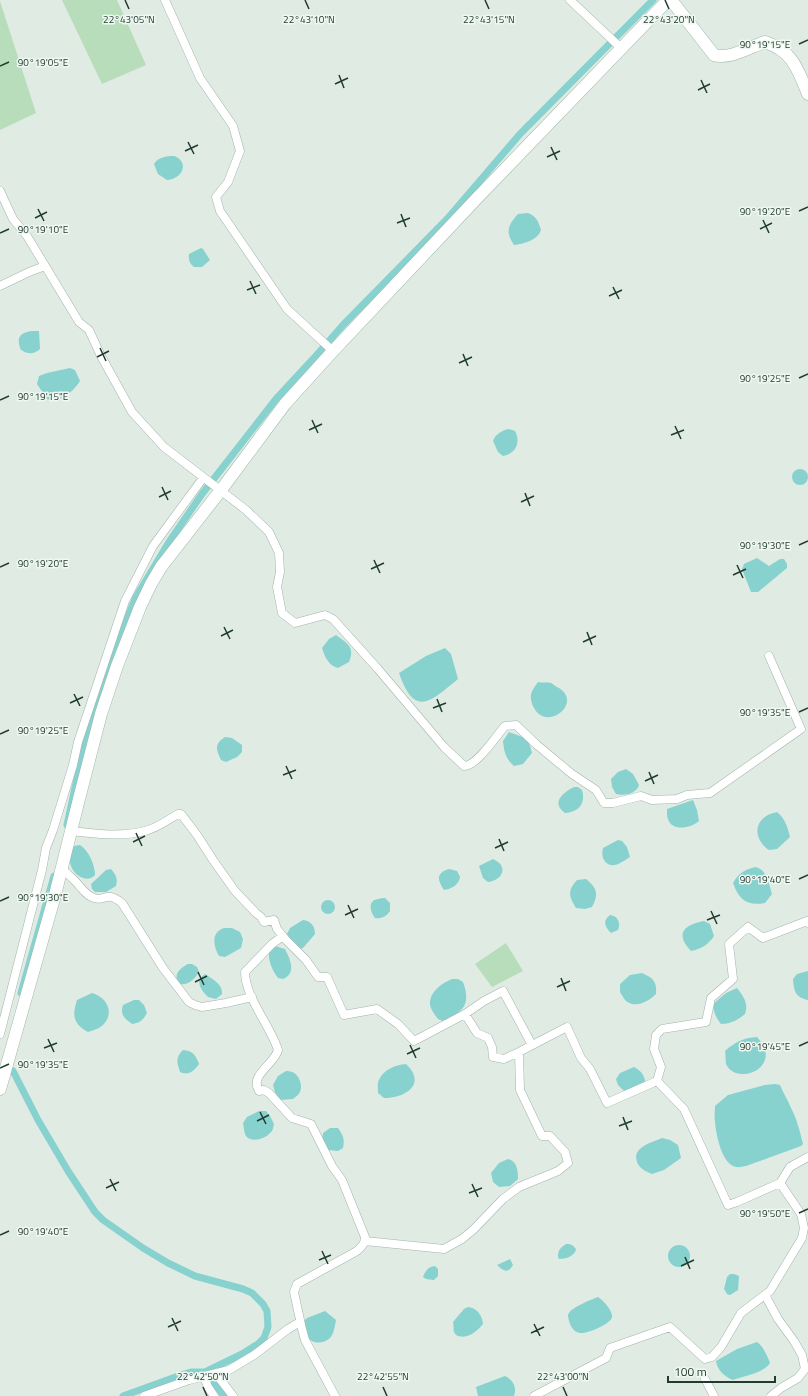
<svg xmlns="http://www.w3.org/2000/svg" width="808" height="1396" font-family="'Titillium Web',sans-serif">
	<rect width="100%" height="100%" fill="#e0ebe4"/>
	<!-- green -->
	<path fill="#b8ddbb" d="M62 0H117L146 65 102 84Z
		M0 1 36 113 0 130Z
		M506 943 523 971 492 987 475 964Z"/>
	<!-- water -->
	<path fill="#87d1ce" d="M174 156C189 161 184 179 167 180L158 174 154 164C158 157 167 156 174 156Z
		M528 213C537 217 538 221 541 230 538 240 523 244 514 245 505 232 508 225 518 214Z
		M201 248 203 249 210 260 202 267H194C190 264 188 260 189 254Z
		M32 331H39L40 349C33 355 28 354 21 350 16 338 19 333 32 331Z
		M70 368 75 370 80 381C72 393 67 395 54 401L47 399 37 384 39 376 47 373Z
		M509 429 515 431C521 442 516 454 503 456L498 452 493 441C495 434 503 430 509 429Z
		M792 477a8 8 0 1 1 16 0a8 8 0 1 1-16 0Z
		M757 558 769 566 780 559H784L787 564V568L758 592H751L742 569 744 564Z
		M336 635C348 644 355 647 349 662L338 668C328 665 325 657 322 648L329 639Z
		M445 648 451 654 458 679C431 701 415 719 399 673L426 656Z
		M538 682C542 683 547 682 551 683 553 684 556 687 559 688 583 703 547 732 534 708 528 696 531 692 538 682Z
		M509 732 528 739 532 753 523 764 514 766C506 759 504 752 503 741Z
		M225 737 232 738 242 745V752L237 757 226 762 221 760C216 750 214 744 225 737Z
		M626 769 633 774 639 785C636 794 625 796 616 794L612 787 611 779 618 772Z
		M574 787H578L582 790C586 803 579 812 565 813 551 803 562 793 574 787Z
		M693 800 697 810 699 821C691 828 672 832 668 819 667 817 667 812 667 809Z
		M777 812C785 818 788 828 790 837L777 849 769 850C751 838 754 816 777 812Z
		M618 840 622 841 627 847 630 857C622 862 611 871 604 860 602 856 602 853 603 848Z
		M80 845C89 851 95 865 95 875 86 885 71 873 70 862 69 856 72 851 74 846Z
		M493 859C509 866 503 880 488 882L483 878 479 866Z
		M755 867C767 869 769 884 772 894L765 903C747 906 739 900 733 883 739 873 744 870 755 867Z
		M111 869C116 875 118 878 116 886L106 892H95L92 889 91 884 106 870Z
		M449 869 457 871 460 877C459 885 451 889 444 890 437 880 436 873 449 869Z
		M586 879C597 888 599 894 592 907L585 909 576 908C569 896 567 891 577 880Z
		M383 898H385L390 903V911C386 917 381 919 375 918 372 914 368 906 373 901 375 899 380 899 383 898Z
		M321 907a7 7 0 1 1 14 0a7 7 0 1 1-14 0Z
		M610 915C618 916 621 923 618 930L611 933C605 927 602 921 610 915Z
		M303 920C311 921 315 926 315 934L303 948 300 949 288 936 287 934 290 928Z
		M704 921 710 924 714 936C708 945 701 949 691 951 675 934 683 925 704 921Z
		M224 928H232L240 932 243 939 241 948 225 957 219 956C213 946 211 932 224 928Z
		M275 946 285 949C290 959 297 973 283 979L278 978C272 970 268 961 269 951Z
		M188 964H192L197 967 199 972C195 979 188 986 179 984 173 974 179 969 188 964Z
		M808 971V1000C795 997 794 991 793 979L797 974Z
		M642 973C653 978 657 981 656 994 649 1001 636 1009 626 1001 624 999 622 995 620 992V984L630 975Z
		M205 974C212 979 223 984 222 994L216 999 208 997C201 990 194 981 205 974Z
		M452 979H458L463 982C471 1004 464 1010 445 1022L438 1019C435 1015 431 1010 430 1005 429 992 442 983 452 979Z
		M737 988C743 996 749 1003 745 1014 738 1020 730 1024 721 1024 716 1018 713 1011 713 1004L726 993Z
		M92 993C107 997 115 1013 103 1025 99 1029 93 1030 88 1032 73 1024 72 1015 77 1000Z
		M134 1000H139L144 1005 147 1013C143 1020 140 1023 132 1024 124 1018 120 1015 123 1005Z
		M757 1037C760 1041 764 1045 765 1050 771 1071 738 1083 727 1066 725 1063 726 1056 725 1051 735 1042 743 1038 757 1037Z
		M183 1050C193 1051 195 1054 199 1064 194 1071 189 1076 180 1072 177 1062 175 1058 183 1050Z
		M406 1064C427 1084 406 1098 384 1098L378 1093C378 1089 377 1083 379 1080 383 1070 395 1065 406 1064Z
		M634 1067C640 1070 645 1075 645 1082L629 1091H624L618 1085 616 1079 620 1073Z
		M286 1071C288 1071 290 1071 292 1072 299 1074 303 1085 300 1092 299 1094 296 1097 293 1099L280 1100 275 1092 273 1085 278 1076Z
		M775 1084 780 1085C783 1093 788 1100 791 1108 797 1119 800 1132 803 1144L801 1146 746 1166C743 1166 739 1168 737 1167 722 1166 716 1134 715 1122 714 1117 715 1111 715 1106L728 1095 765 1085Z
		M259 1111H266L270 1116 274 1124C273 1128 273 1131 270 1133 265 1139 251 1143 246 1136 244 1133 244 1127 243 1123L247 1117Z
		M330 1128H338C343 1135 345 1139 343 1148L338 1151 328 1150 322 1141 323 1133Z
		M662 1138 670 1140 678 1145 681 1158 664 1170 652 1174C645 1171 640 1169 637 1162 632 1147 651 1143 662 1138Z
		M508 1159C517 1161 518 1170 518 1179L510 1186 499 1187 493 1182 491 1173 499 1163Z
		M566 1244C571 1244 573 1245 576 1249 575 1256 566 1259 559 1259L558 1257C558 1250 560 1248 566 1244Z
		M668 1256a11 11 0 1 1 22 0a11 11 0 1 1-22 0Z
		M510 1259 513 1265C508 1274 503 1271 497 1265Z
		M435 1266 438 1269V1276L434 1280 426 1279 423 1277C426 1270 428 1267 435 1266Z
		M730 1274H734L739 1276 738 1290 730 1295 727 1294 724 1289 727 1277Z
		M598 1297C603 1300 613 1311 612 1317 611 1324 587 1334 580 1333 572 1332 569 1323 568 1316 568 1308 591 1300 598 1297Z
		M468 1307C477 1308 482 1315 483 1324 477 1331 469 1339 458 1336 456 1335 455 1334 454 1332 453 1329 454 1325 453 1322L464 1309Z
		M325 1311 336 1320C335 1325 334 1334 330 1338 322 1345 311 1344 306 1335 304 1331 304 1326 303 1322L307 1318Z
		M757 1342C763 1346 767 1355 770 1363 764 1373 744 1376 733 1380 725 1377 717 1370 716 1361L737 1349Z
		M505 1376C513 1380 517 1387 514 1396H478L476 1387Z"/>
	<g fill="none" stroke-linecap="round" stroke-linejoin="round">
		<!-- canal -->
		<path stroke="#87d1ce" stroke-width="7" d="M67 825 88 727 102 680 136 597 169 542 202 494 276 399 314 358 343 325 448 218 520 134 653 0
			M21 993 54 876
			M13 1071 38 1120 68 1171 95 1212 103 1220 143 1248 168 1263 195 1276 243 1289 252 1293 263 1304 267 1311 268 1327 264 1338 258 1344 242 1354 205 1372H191L181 1375 123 1396
			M212 1380 224 1396"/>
		<!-- street casing -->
		<g stroke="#a3b3aa" stroke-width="9">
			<path id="street" d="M165 0 200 78 233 126 240 151 228 182 216 197 220 211 287 309 333 351
				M570 0 621 48
				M0 191 13 219 27 236 79 322 89 330 101 356 132 412 164 447 246 510 269 532 279 553 280 572 277 587 282 613 295 623 325 615 333 619 378 669 444 747 464 766C477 766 496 736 505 726L516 725 537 745 572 774 596 790 604 803H613L641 796 652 800 677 799 687 795 710 793 801 729 769 656
				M0 286 29 272 45 266
				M71 831C95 834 121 837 145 831 157 828 168 820 178 814H181L197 835 213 860 235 891 256 913 261 917 264 922 274 920 277 929 286 940 306 960 318 977H327L344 1015 377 1009 398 1024 414 1041 465 1014 484 1001 503 991 532 1045
				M62 868C66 873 71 877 75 881 82 888 85 895 94 898 106 902 105 890 122 903L163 968 189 1002 195 1005 202 1007 226 1003 252 997
				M283 936 272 944 245 972C245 997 271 1027 278 1050 274 1065 249 1075 259 1091L264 1090 269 1093 292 1118 311 1124 332 1166 342 1180 365 1237C365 1244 362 1246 357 1251L297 1284 294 1292 302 1329 305 1340 335 1396
				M0 1034 42 870 46 848 53 830 73 765 78 742 125 601 153 546 203 478
				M519 1052 567 1027 581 1058 590 1069 607 1103 657 1081 661 1067 654 1049 656 1035 662 1029 706 1022 711 998 733 979 729 944 748 927 763 938 807 921 808 923
				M657 1081 684 1109 728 1205 737 1202 780 1183 790 1167 808 1157
				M365 1241 444 1249 462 1239 473 1230 503 1199 519 1187 558 1171 568 1163 565 1152 550 1136H542L520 1090 519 1052 504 1059 493 1057 492 1047 488 1038 477 1033 465 1014
				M765 1295 778 1319 794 1341 802 1355 805 1369 798 1378 781 1388 771 1396
				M216 1373 220 1379 233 1396
				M204 1377 208 1387 214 1396
				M705 1379 714 1396
				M144 1396 189 1380 229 1370 254 1355 288 1329 300 1322
				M534 1396 606 1358 610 1348 670 1327 705 1359 712 1357 721 1347 741 1313 770 1291 802 1238 804 1228 801 1214 780 1183"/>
		</g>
		<!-- secondary casing -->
		<g stroke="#9fb7aa" stroke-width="13">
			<path id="secondary" d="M0 1089 55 895 79 799 101 714 117 666 140 607 151 584 161 567 221 490 285 404 333 351 479 196 666 2H670L675 5 714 55C729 60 750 47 765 42 793 51 798 70 808 94"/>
		</g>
		<!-- street -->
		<use href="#street" stroke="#fff" stroke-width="8"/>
		<!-- secondary -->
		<use href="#secondary" stroke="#fff" stroke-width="12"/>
	</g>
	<!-- ticks -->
	<path fill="none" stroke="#213c2f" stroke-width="1.5" d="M125 0 129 9M305 0 309 9M485 0 489 9M665 0 669 9M799 44 808 40M0 66 9 62M339 75 344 88M701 80 707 93M335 84 348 78M698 90 710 84M188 142 194 154M551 147 557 160M185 151 198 145M547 157 560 151M38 209 44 221M799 211 808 207M401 214 406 227M35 218 47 212M763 220 769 233M397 223 410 218M760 229 772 223M0 233 9 229M250 281 256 294M613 287 619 299M247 290 260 285M609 296 622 290M100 348 106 361M463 354 468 366M97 357 109 351M459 363 472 357M799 378 808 374M0 400 9 396M312 420 318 433M675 426 681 439M309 430 322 424M671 435 684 430M162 487 168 500M525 493 530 506M159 497 171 491M521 502 534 496M799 545 808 541M374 560 380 573M737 565 743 578M0 567 9 563M371 569 384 563M733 575 746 569M224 627 230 639M587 632 592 645M221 636 233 630M583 642 596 636M74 694 80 706M437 699 442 712M70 703 83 697M433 708 446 703M799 712 808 708M0 734 9 730M286 766 292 779M649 772 654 784M283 775 296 770M645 781 658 775M136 833 142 846M499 839 504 851M133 842 145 836M495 848 508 842M799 879 808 875M0 901 9 897M348 905 354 918M711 911 717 924M345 915 358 909M707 920 720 915M198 972 204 985M561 978 566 991M195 982 207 976M557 987 570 981M48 1039 54 1052M410 1045 416 1058M799 1046 808 1042M44 1048 57 1043M407 1054 420 1048M0 1068 9 1064M260 1112 266 1124M623 1117 628 1130M257 1121 269 1115M619 1126 632 1121M110 1179 116 1191M472 1184 478 1197M106 1188 119 1182M469 1193 482 1188M799 1213 808 1209M0 1235 9 1231M322 1251 328 1264M685 1257 690 1269M319 1260 331 1255M681 1266 694 1260M172 1318 178 1331M534 1324 540 1336M168 1327 181 1321M531 1333 544 1327M203 1387 207 1396M383 1387 387 1396M563 1387 567 1396"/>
	<g font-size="10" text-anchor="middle" fill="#213c2f" stroke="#f0f8f3" stroke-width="3" stroke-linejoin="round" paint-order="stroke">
		<text x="129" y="23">22°43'05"N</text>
		<text x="309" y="23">22°43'10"N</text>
		<text x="489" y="23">22°43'15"N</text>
		<text x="669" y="23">22°43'20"N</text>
		<text x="765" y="48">90°19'15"E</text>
		<text x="43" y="66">90°19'05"E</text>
		<text x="765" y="215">90°19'20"E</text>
		<text x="43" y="233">90°19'10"E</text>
		<text x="765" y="382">90°19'25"E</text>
		<text x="43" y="400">90°19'15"E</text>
		<text x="765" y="549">90°19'30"E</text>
		<text x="43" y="567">90°19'20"E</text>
		<text x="765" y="716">90°19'35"E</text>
		<text x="43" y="734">90°19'25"E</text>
		<text x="765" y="883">90°19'40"E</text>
		<text x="43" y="901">90°19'30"E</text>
		<text x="765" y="1050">90°19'45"E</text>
		<text x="43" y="1068">90°19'35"E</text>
		<text x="765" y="1217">90°19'50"E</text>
		<text x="43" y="1235">90°19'40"E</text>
		<text x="203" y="1380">22°42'50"N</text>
		<text x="383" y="1380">22°42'55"N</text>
		<text x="563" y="1380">22°43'00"N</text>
	</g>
	<!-- scale -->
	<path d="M668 1376v6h107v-6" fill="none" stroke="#213c2f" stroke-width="2"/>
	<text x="674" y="1376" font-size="12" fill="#213c2f" stroke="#f0f8f3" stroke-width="3" paint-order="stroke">100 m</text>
</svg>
